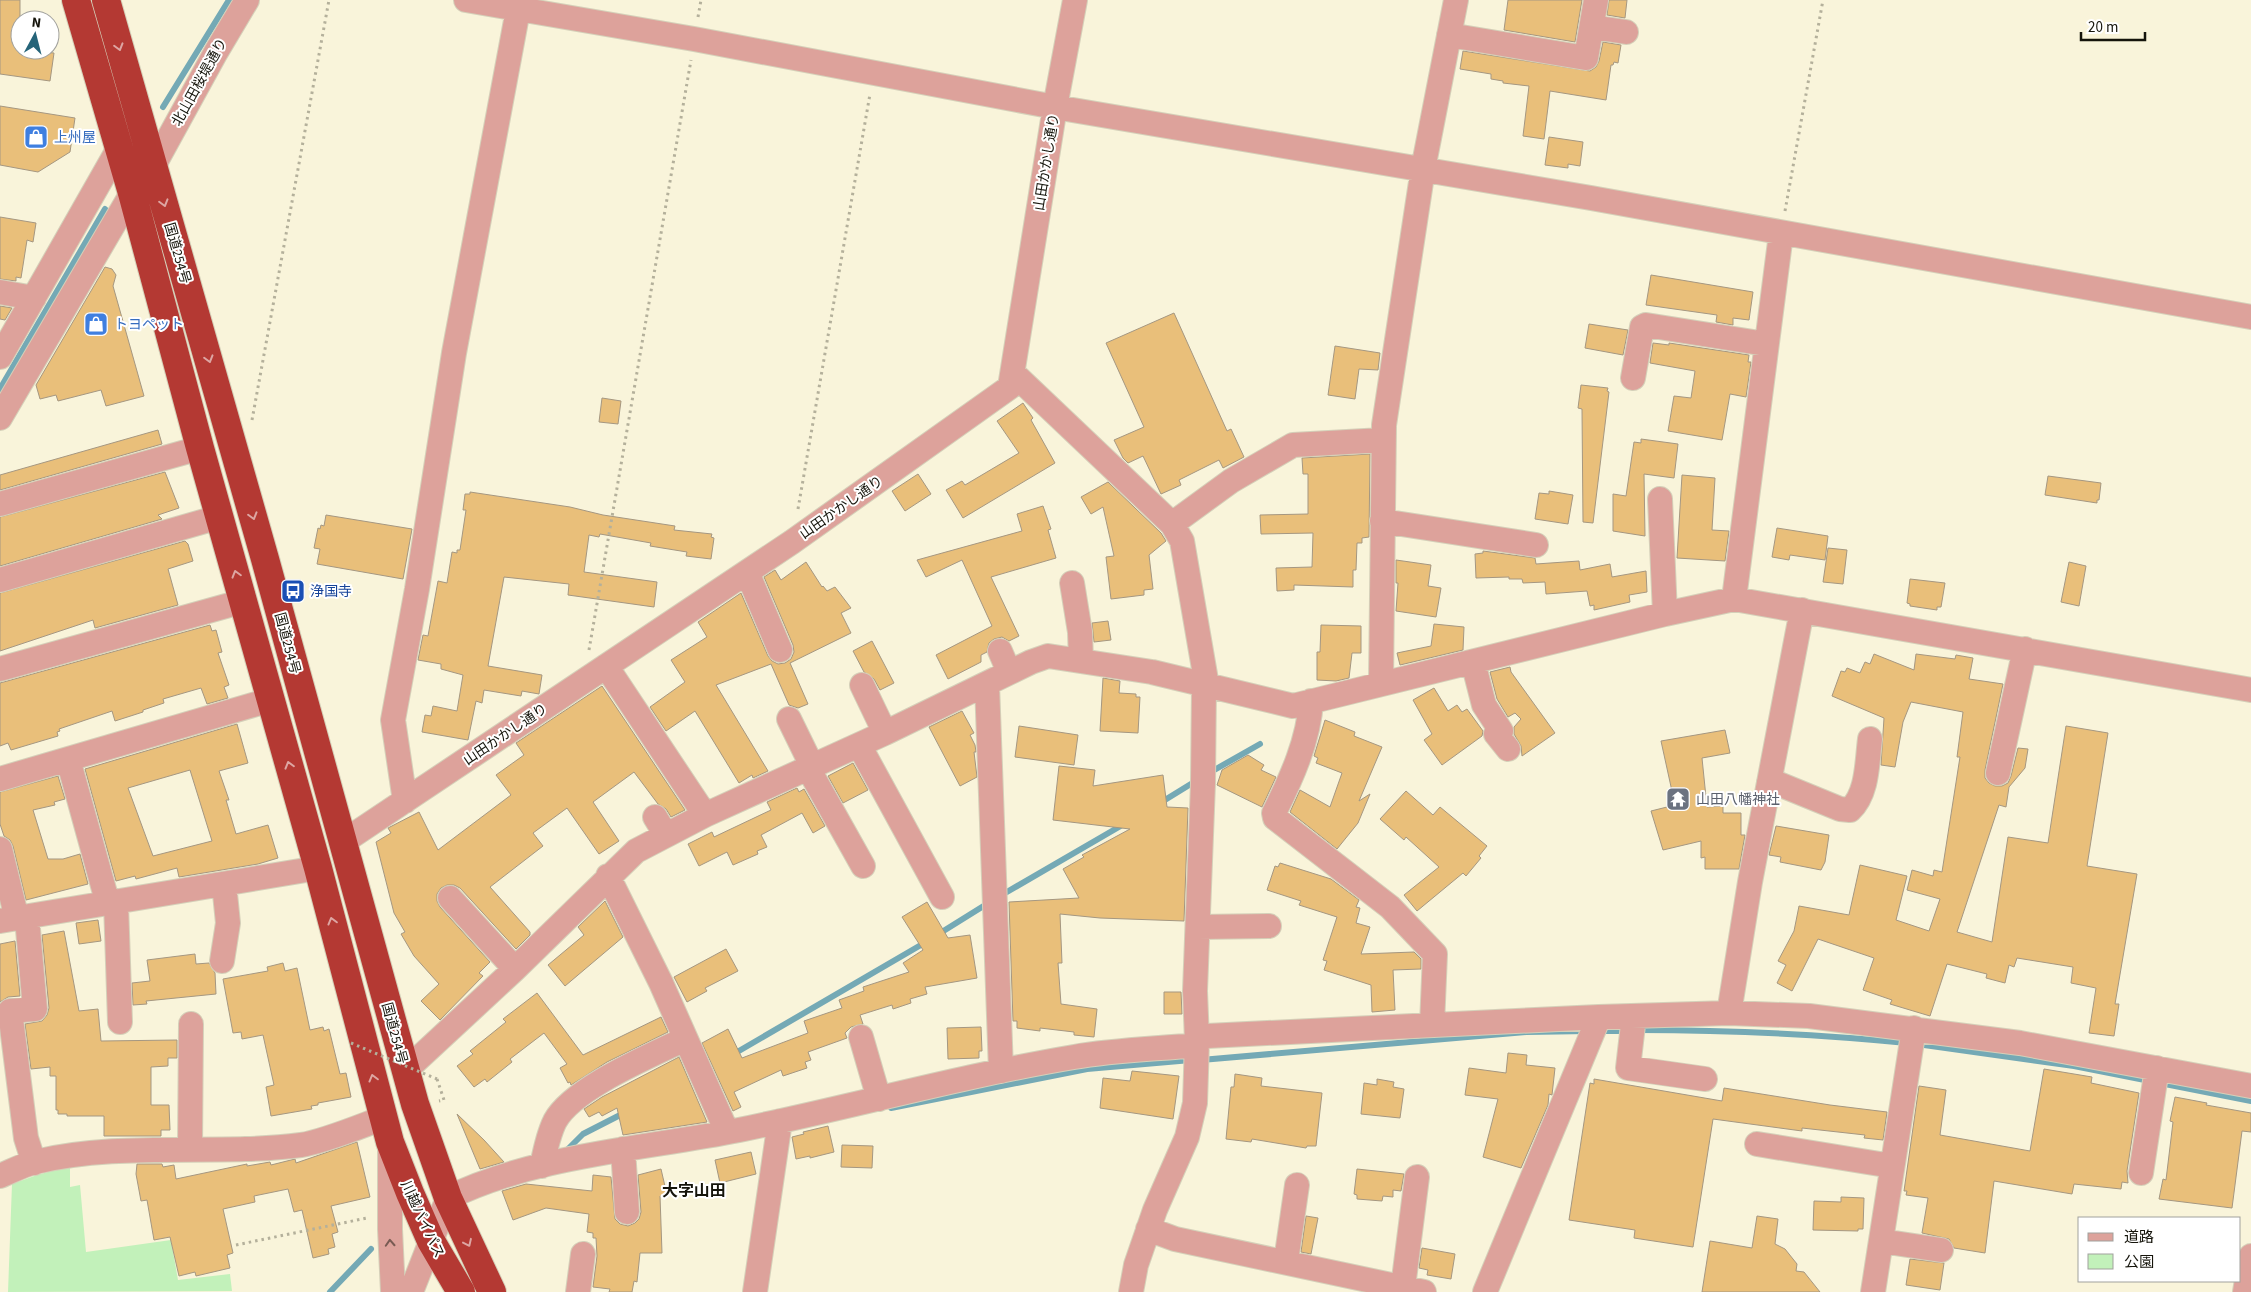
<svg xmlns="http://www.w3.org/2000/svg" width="2251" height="1292" font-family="'Source Sans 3','Noto Sans JP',sans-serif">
	<rect width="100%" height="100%" fill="#f9f4da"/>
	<!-- green -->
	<path fill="#c2f1ba" d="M70 1166V1187L80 1185 86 1252 171 1240 178 1280 230 1274 232 1291 8 1292 12 1184 37 1175Z"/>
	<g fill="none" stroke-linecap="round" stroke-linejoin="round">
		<!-- stream -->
		<path stroke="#74a9b5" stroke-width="6" d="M163 107 229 0
			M0 389 105 209
			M1209 773 1260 744
			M1160 803 1199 779
			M1000 896 1124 824
			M937 935 990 902
			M1638 1030C1728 1030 1817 1034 1907 1043
			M1598 1031H1628
			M1917 1044 2074 1066 2251 1101
			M732 1055 926 942
			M1201 1060 1526 1032 1588 1031
			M891 1108 1087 1069 1191 1060
			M564 1153 583 1134 626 1112
			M330 1292 371 1249"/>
	</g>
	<!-- building -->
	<path fill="#e9bf7a" stroke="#a59781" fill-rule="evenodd" d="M0 0H20V50L54 53 50 81 0 74Z
		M1508 0H1582L1575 42 1504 30Z
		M1609 0H1627L1625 18 1607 15Z
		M1603 42 1621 45 1618 63 1614 62 1613 65H1611L1606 100 1550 91 1544 139 1523 136 1529 86 1503 83V81L1491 79V74L1460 69 1463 51 1590 71 1596 67 1599 61Z
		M0 106 75 118 70 152 38 172 0 165Z
		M1549 137 1583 142 1580 166 1568 164V168L1545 165Z
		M0 217 36 223 33 242 27 240 21 278 16 277V281L0 279Z
		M105 267 112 269 116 275 113 286 144 396 106 406 101 390 58 401 56 395 40 399 36 385Z
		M1651 275 1753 292 1749 320 1733 318V325L1716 322 1717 315 1646 305Z
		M0 306 12 308 5 320 0 319Z
		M1174 313 1227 431 1231 429 1244 457 1223 468 1219 460 1179 480 1181 485 1161 494 1143 456 1128 463 1123 458 1114 440 1144 427 1106 343Z
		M1589 324 1628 330 1623 355 1585 348Z
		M1653 343 1669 345V343L1749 355 1748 362H1751L1746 397 1730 394 1722 440 1668 431 1674 396 1691 398 1695 371 1650 363Z
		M1335 346 1380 353 1378 370 1359 369 1355 399 1328 395Z
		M1581 385 1608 388 1607 391 1609 392 1593 523 1583 522 1582 409 1578 408Z
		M602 398 621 401 618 424 599 422Z
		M1023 403 1033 418 1031 420 1055 463 963 518 946 490 962 481 965 485 1019 453 997 421Z
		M158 430 162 444 0 490V475Z
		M1641 439 1678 444 1674 478 1644 474 1645 536 1613 531V494L1626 496 1634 442 1641 443Z
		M1370 454 1369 537 1362 538V543H1357L1356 570H1353V587L1294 585V590L1277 591 1276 568 1312 567 1313 533 1261 534 1260 515 1308 514V474H1303L1302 458Z
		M165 472 179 508 158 515 162 519 0 566V517Z
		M918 474 931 494 905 511 892 491Z
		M1682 475 1715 478 1712 530 1729 531 1725 561 1677 558Z
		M2048 476 2101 483 2099 500H2097V503L2045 495Z
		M1108 482 1161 533 1166 541 1149 555 1153 589 1144 590V595L1111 599 1106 557 1114 556 1103 507 1091 514 1081 497Z
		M1549 491 1573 495 1568 524 1535 519 1539 493 1549 494Z
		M470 492 570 507 603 515 675 526 674 530 712 534 711 537 714 538 711 559 686 556 687 552 650 546 651 543 600 534 599 537 589 535 584 572 657 582 654 607 568 595 569 584 504 577 488 666 542 675 539 694 522 691 521 696 484 690 482 703 476 701 468 740 422 732 425 715 431 716 433 706 457 711 463 675 441 669V664L418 660 423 635 428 636 438 581 447 583 452 552 457 553V550H460L466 510H463L465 494H470Z
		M1043 506 1051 529 1048 530 1056 558 991 577 1019 636 1009 641 1002 637 994 639 989 643 987 652 981 655V662L948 679 936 655 992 626 962 560 926 577 917 560 1022 531 1017 514Z
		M326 515 412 529 403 579 317 564 320 549 314 548 318 528 320 529 321 525 324 526Z
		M1777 528 1828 536 1825 560 1790 555 1789 560 1772 557Z
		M185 541 188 544 193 561 168 569 178 605 95 628 93 620 0 651V593Z
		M1828 548 1847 550 1843 584 1823 582Z
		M1483 551 1535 558 1536 564 1579 561 1580 570 1610 564 1612 577 1646 571 1647 592 1629 595 1630 602 1594 610V605L1590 606 1587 591 1546 594 1545 582 1523 583 1522 579H1509V577L1476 578 1475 554 1483 553Z
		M1396 560 1431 565 1428 586 1441 588 1436 617 1396 611 1398 583H1396Z
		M806 562 822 587 823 586 827 591 835 587 851 608 841 613 851 633 790 663 808 704 798 708 789 705 771 664 716 685 768 771 753 778 752 775 739 783 695 711 666 731 650 707 685 682 671 660 707 637 698 622 741 593 768 656 772 661 778 664 785 663 791 659 794 652 793 645 764 577 775 570 781 580Z
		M2069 562 2086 566 2079 606 2061 602Z
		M1910 579 1945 583 1941 607H1937V610L1910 606V604L1907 603Z
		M1108 621 1111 640 1094 642 1092 623Z
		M1434 624 1464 627 1463 650 1400 665 1397 653 1431 646Z
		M210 625 212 631 216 630 222 652 218 653 229 685 224 687 228 698 207 704 201 688 163 699 164 703 143 710V712L115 721 112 711 59 729 60 731 57 732 58 736 11 750 8 743 0 746V683Z
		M1321 625 1361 626V653H1352L1349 678 1336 681 1317 680V652H1320Z
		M872 641 894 683 880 690 874 679 864 672 853 651Z
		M1874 654 1914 670 1916 654 1955 659 1956 655 1973 658 1969 679 2003 684 1985 770V778L1989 783 1995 786H2002L2008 783 2011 776 2018 748 2028 749 2025 768 2009 787 2006 807 1999 805 1957 932 1992 942 2008 837 2048 843 2066 726 2108 733 2087 866 2137 874 2115 1004H2119L2114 1036 2089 1033 2096 988 2071 983 2073 967 2017 958 2014 967 2009 965 2005 983 1986 978 1987 974 1947 964 1930 1016 1890 1004 1892 1000 1863 990 1874 958 1818 939 1792 991 1777 983 1786 965 1778 961 1794 931 1799 906 1849 915 1860 865 1907 876 1896 920 1929 931 1940 899 1907 890 1912 870 1933 876 1934 870 1942 872 1960 757H1957L1963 712 1911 702 1903 722 1895 767 1881 765 1884 718 1832 696 1841 671 1845 672 1847 668 1860 673 1865 662 1870 664Z
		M1510 667 1511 672 1555 733 1522 756 1521 746 1514 734V727L1521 719 1515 713 1508 717 1497 699 1490 672Z
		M1103 678 1120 681 1119 693 1136 694V697H1140L1138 733 1100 731Z
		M602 686 685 810 671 817 666 809 658 804 634 772 593 802 619 841 599 854 567 808 533 833 543 846 490 887 530 932V935L516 949 460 888 454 885H447L441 888 437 894V901L440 907 490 962 479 973 483 976 440 1020 421 1001 439 984 414 956 401 934 405 932 394 913 376 842 391 833 388 828 419 812 438 850 511 795 496 775 524 755 516 743Z
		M1434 688 1448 711 1457 705 1462 712 1467 709 1483 731 1482 736 1442 765 1424 740 1432 734 1413 700Z
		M962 711 974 733 970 735 975 745 976 752H974L977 777 960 786 929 727Z
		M1325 720 1355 732 1354 736 1382 747 1359 801 1370 794 1358 823 1337 849 1290 812 1300 790 1330 807 1342 773 1316 763 1318 758 1314 756Z
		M237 724 248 763 219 771 229 800H226L236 834 268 825 278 858 258 864 179 877 177 868 136 879 135 876 116 881 85 769ZM190 770 212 841 153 856 128 788Z
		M1019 726 1078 735 1074 765 1015 757Z
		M1725 730 1730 753 1702 758 1707 807 1723 806V813H1741V835H1745L1739 869H1705V857L1701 858V841L1663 850 1651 811 1675 805 1661 741Z
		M1248 755 1264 765 1261 770 1276 777 1262 807 1217 785 1222 770Z
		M853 763 868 790 843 803 828 776Z
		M1059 766 1095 770 1093 786 1163 775 1167 807 1188 808 1184 921 1100 918 1060 914 1062 963H1058L1061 1004 1097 1009 1094 1037 1074 1035V1032L1040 1028V1031L1017 1028V1021H1013L1009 902 1079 898 1063 869 1084 857 1082 855 1130 829 1053 820Z
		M58 776 65 799 54 802 55 805 33 810 48 859H63L80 854 88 884 26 900 13 846 10 840 4 836 0 824V792Z
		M797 788 799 792 804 789 825 826 813 833 802 813 761 835 767 847 757 851 758 854 733 865 727 852 699 866 688 844 712 832 714 837 771 810 767 802Z
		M1406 791 1433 815 1440 807 1487 846 1479 856 1481 858 1466 876 1463 873 1417 911 1404 895 1439 867 1406 837 1404 840 1380 819Z
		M1776 826 1829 835 1825 862 1821 870 1780 862 1781 857 1769 855Z
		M1280 863 1331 879 1359 900 1356 907 1360 908 1356 923 1370 927 1361 954 1414 952 1421 959V969L1393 970 1395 1010 1372 1012 1371 985 1324 970 1327 961 1323 960 1337 917 1299 905 1301 901 1267 890 1275 866 1278 867Z
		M605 901 623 937 565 986 548 965 584 935 578 927Z
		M927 902 948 938 970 935 977 978 925 987 927 994 910 999 911 1003 893 1009 892 1005 860 1015 863 1024 851 1027 845 1033 847 1038 808 1052 811 1060 805 1062 807 1068 783 1076 781 1070 734 1092 741 1107 733 1111 702 1043 728 1029 742 1058 808 1033 804 1021 842 1008 839 1000 864 991 863 987 909 972 903 963 923 950 902 917Z
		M98 920 101 941 79 944 76 923Z
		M64 931 79 1011 98 1009 101 1041 177 1040V1058H168V1066L151 1067V1105H169L170 1130H161V1136H104V1116H67V1114H58V1110H56V1076H50V1067L31 1069 25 1024 42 1021 47 1015 49 1008 42 935Z
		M15 941 20 996 8 997 0 1002V944Z
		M726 949 738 971 705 988 707 991 687 1002 674 977Z
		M195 954 196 964 209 963 215 973 216 994 146 1001 147 1004 133 1005 132 983 150 981 147 960Z
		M283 963 285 971 297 968 310 1030 323 1027 324 1031 329 1029 340 1074 346 1073 351 1097 318 1103V1105L311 1106 312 1109 271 1116 266 1087 274 1085 263 1035 242 1039 241 1032 233 1033 223 979 268 971 267 967Z
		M1164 992H1181L1182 1014H1164Z
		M537 993 583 1055 661 1017 668 1032 607 1062 571 1085 570 1082 568 1083 560 1068 567 1064 544 1033 510 1059 512 1062 487 1082 485 1079 474 1087 457 1066 473 1054 470 1051 506 1022 503 1019Z
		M981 1027 982 1051H979V1058L948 1059 947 1028Z
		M1508 1053 1527 1055 1526 1065 1555 1068 1552 1095 1549 1094 1548 1105 1521 1168 1483 1157 1498 1099 1465 1095 1469 1068 1506 1073Z
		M679 1057 707 1122 623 1135 617 1108 602 1116 599 1112 589 1117 584 1109 602 1097Z
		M2044 1069 2092 1077 2091 1083 2139 1093 2127 1171 2128 1183 2122 1182 2121 1189 2074 1184 2072 1194 1994 1181 1985 1253 1954 1248 1949 1239 1922 1233 1928 1198 1906 1195 1907 1191H1904L1919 1086 1946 1090 1940 1135 2030 1151Z
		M1132 1071 1179 1076 1173 1119 1100 1108 1103 1078 1130 1081Z
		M1235 1074 1262 1078 1261 1086 1322 1093 1316 1146H1307L1306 1148 1252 1139 1251 1142 1226 1139 1231 1087H1234Z
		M1377 1079 1394 1082 1393 1087 1404 1089 1400 1118 1361 1114 1364 1083 1377 1085Z
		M1594 1079 1722 1101 1724 1088 1830 1105 1887 1112 1883 1140 1864 1138 1865 1135 1802 1128V1131L1713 1119 1693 1247 1634 1238 1635 1230 1569 1220 1590 1083 1594 1084Z
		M2175 1097 2207 1103 2206 1105 2251 1113V1132L2242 1131 2232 1208 2159 1199 2163 1179 2166 1180 2173 1122 2170 1121Z
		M457 1114 484 1140 504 1162 480 1169Z
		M828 1126 834 1152 810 1158V1156L796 1159 792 1137 804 1134 803 1132Z
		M357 1142 370 1197 331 1206 338 1232 332 1234 335 1247 328 1249 329 1254 313 1258 302 1210 294 1212 288 1189 254 1196 255 1202 223 1209 233 1253 227 1255 230 1268 196 1276 195 1272 179 1276 170 1237 154 1240 147 1200 141 1201 136 1174 137 1164H162L163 1167 174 1165 176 1179 247 1164V1166L270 1162 271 1165 295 1159 296 1163Z
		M842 1145 873 1146 872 1168 841 1167Z
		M751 1152 756 1174 720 1183 715 1160Z
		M661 1169 667 1195 660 1196 662 1253H640L637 1282 634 1281 632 1292H609L610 1289 593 1287 597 1256 596 1238H593V1233L587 1232 589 1214 546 1208 513 1220 502 1191 526 1184 592 1191 593 1175 611 1177 615 1219 620 1224 628 1226 635 1223 639 1219 641 1212 638 1175Z
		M1357 1169 1404 1174 1401 1191 1393 1190V1197L1383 1196 1382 1201 1357 1199V1195L1354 1194Z
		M1841 1197 1864 1198 1863 1229H1858V1231L1813 1230 1814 1201 1841 1202Z
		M1306 1216 1318 1218 1311 1254 1301 1252Z
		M1757 1216 1778 1219 1775 1244 1785 1249 1797 1264 1796 1271 1804 1272 1820 1292H1702L1710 1241 1752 1248Z
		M1422 1248 1455 1254 1451 1279 1427 1275 1428 1270 1419 1268Z
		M1910 1259 1944 1263 1940 1290 1906 1285Z"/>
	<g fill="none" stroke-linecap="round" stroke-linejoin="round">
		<!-- minor casing -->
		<g stroke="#d5d0b9" stroke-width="26">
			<path id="minor" d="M466 0 694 39 1055 107 1591 198 2251 317
				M1592 27 1626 32
				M1449 35 1586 58 1596 0
				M154 165 216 52 247 0
				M0 292 34 298
				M0 357 119 148
				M1013 373 1172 524 1182 541 1207 686
				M1633 378 1642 327 1646 325 1766 344
				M0 418 132 193
				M1660 499 1665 614
				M0 504 200 448
				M1382 521 1536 545
				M1172 524 1231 481 1293 445 1383 440
				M747 572 780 650
				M0 580 219 517
				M1072 583 1080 632 1081 660
				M1734 599 1781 234
				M1000 651 1009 672
				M1473 662 1484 705 1501 731 1496 734 1508 749
				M606 666 705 815
				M0 669 244 601
				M1381 683 1384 425 1423 169 1456 0
				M987 684 1001 1071
				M862 685 885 733
				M1311 701C1309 740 1291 779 1274 813L1275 818 1390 907 1435 954 1432 1025
				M789 719 812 766
				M859 745 942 897
				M68 759 108 904
				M808 768 863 866
				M1998 773 2025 649
				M0 779 270 700
				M1769 782 1779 784 1840 809 1850 810C1868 793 1867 762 1870 739
				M405 801 393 720 417 589 454 353 518 10
				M655 817 666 835
				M343 842 792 542 1010 387 1055 107 1075 0
				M0 849 17 919
				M608 876 661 983 727 1132
				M450 898 515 969
				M116 903 120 1022
				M27 918 35 1009 10 1011 26 1138 34 1163
				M0 921 318 868
				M1198 927 1269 926
				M222 961 228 923 224 884
				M1729 1013 1750 882 1802 610
				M1634 1016 1628 1068 1705 1079
				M861 1037 879 1099
				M1197 1041 1195 991 1203 783 1204 685
				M405 1071 515 969 636 851 705 815 885 733 1031 662 1048 656 1152 672 1293 706 1665 614 1734 599 2251 690
				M1757 1144 1892 1166
				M190 1149 191 1024
				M390 1149V1229L393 1292
				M623 1149 627 1212
				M542 1166C545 1151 548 1135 555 1121 573 1088 650 1056 685 1039
				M2141 1173 2157 1068
				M0 1176C12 1171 23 1165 35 1162 122 1141 213 1156 301 1145 323 1142 361 1126 383 1118
				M1148 1229 1175 1239 1424 1292
				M1881 1241 1941 1250
				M1286 1261 1297 1185
				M1403 1287 1417 1177
				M411 1292 448 1198C535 1155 644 1149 739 1130 851 1107 961 1076 1074 1057 1114 1050 1156 1049 1197 1045
				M578 1292 583 1254
				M755 1292 780 1121
				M1131 1292 1136 1265 1155 1210 1187 1137 1195 1103 1197 1041 1207 1036 1599 1017 1729 1013 1809 1016 2020 1043 2251 1086
				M1485 1292 1599 1017
				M1873 1292 1914 1028
				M2245 1292 2251 1256"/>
		</g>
		<!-- highway casing -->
		<g stroke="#d5d0b9" stroke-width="30">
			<path id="highway" d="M76 0 132 193 200 448 318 868 390 1142 410 1193 431 1241 461 1292
				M106 0 265 559 415 1104 448 1198 492 1292"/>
		</g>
		<!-- path -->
		<path stroke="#b4b09b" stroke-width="3" stroke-dasharray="2.5 4" stroke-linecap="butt" d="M698 17 701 0
			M1785 211 1823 0
			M252 420 329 0
			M798 509 870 94
			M589 650 691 60
			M437 1079 444 1100 439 1101
			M236 1245 367 1218"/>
		<!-- minor -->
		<use href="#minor" stroke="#dda29b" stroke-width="24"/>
		<!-- highway -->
		<use href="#highway" stroke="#b43933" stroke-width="28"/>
		<!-- path-bridge -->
		<path stroke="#b4b09b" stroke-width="3" stroke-dasharray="2.5 4" stroke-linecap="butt" d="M351 1043 437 1079"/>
	</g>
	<!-- one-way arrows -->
	<defs><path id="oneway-chevron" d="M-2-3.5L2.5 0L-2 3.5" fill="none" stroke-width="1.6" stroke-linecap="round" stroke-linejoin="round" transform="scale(1.25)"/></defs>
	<g stroke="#dda6a3">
		<use href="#oneway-chevron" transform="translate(119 47) rotate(74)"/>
		<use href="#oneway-chevron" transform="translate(164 203) rotate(74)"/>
		<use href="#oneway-chevron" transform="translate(209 359) rotate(74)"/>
		<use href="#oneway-chevron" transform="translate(253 516) rotate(74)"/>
		<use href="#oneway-chevron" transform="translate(236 574) rotate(-106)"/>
		<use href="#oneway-chevron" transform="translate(289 765) rotate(-106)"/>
		<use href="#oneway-chevron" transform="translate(332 921) rotate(-105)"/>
		<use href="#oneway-chevron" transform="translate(373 1078) rotate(-105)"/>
		<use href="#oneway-chevron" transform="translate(468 1243) rotate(65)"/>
	</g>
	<use stroke="#795b53" href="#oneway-chevron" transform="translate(390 1243) rotate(-93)"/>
	<!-- icons -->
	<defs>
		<g id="shop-square" transform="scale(1.25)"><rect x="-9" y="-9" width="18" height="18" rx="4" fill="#3f7fe0" stroke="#fff"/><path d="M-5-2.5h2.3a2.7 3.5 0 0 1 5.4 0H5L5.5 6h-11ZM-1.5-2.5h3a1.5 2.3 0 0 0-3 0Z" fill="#fff"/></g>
		<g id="bus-square" transform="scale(1.25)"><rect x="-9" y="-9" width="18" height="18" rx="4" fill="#1a4fb4" stroke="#fff"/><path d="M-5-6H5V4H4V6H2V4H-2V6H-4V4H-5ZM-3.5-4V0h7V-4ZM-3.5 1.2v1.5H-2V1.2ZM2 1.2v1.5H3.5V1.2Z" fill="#fff"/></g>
		<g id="temple-square" transform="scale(1.25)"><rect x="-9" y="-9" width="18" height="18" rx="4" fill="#6b7280" stroke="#fff"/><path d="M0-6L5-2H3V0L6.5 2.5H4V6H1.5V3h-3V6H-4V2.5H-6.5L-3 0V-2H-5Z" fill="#fff"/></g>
	</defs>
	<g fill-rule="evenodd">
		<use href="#shop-square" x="36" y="137"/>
		<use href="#shop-square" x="96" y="324"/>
		<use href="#bus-square" x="293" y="591"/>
		<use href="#temple-square" x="1678" y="799"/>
	</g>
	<g text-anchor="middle" stroke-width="4" stroke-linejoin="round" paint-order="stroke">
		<!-- street labels -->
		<g font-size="14" fill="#15140b" stroke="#fff">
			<text transform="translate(199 82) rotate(-61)" y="5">北山田桜堤通り</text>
			<text transform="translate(1046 162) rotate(-81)" y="5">山田かかし通り</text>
			<text transform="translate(178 253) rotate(74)" y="5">国道254号</text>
			<text transform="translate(841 507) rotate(-35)" y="5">山田かかし通り</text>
			<text transform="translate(288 643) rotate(75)" y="5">国道254号</text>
			<text transform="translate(505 734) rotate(-34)" y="5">山田かかし通り</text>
			<text transform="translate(395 1033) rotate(75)" y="5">国道254号</text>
			<text transform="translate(423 1219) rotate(65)" y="5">川越バイパス</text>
		</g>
		<!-- shop labels -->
		<g font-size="14" fill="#366cbe" stroke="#fff" text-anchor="start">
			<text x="54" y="142">上州屋</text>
			<text x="114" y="329">トヨペット</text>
		</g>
		<!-- transit labels -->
		<g font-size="14" fill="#164399" stroke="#fff" text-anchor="start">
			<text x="310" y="596">浄国寺</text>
		</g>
		<!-- worship labels -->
		<g font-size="14" fill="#5b616d" stroke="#fff" text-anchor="start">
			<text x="1696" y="804">山田八幡神社</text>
		</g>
		<!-- quarter labels -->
		<g font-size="16" font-weight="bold" fill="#15140b" stroke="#fff">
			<text x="694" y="1196">大字山田</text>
		</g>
	</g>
	<!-- legend -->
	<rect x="2078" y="1217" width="162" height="65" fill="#ffffff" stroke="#a1a19d"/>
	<rect x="2088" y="1233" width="25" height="8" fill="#dda29b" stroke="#a1a19d"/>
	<text x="2124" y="1242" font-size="15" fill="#15140b">道路</text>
	<rect x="2088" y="1254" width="25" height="15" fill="#c2f1ba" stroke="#a1a19d"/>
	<text x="2124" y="1267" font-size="15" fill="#15140b">公園</text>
	<!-- north arrow -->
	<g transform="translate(35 35) rotate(7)"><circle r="24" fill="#ffffff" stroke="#a1a19d"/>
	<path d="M0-4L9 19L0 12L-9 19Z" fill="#256479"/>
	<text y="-8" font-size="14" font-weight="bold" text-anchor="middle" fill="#15140b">N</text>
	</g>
	<!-- scale -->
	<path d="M2081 32v8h64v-8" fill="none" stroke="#15140b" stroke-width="2.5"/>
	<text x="2088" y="32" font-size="15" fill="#15140b" stroke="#ffffff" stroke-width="4" paint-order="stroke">20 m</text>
</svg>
